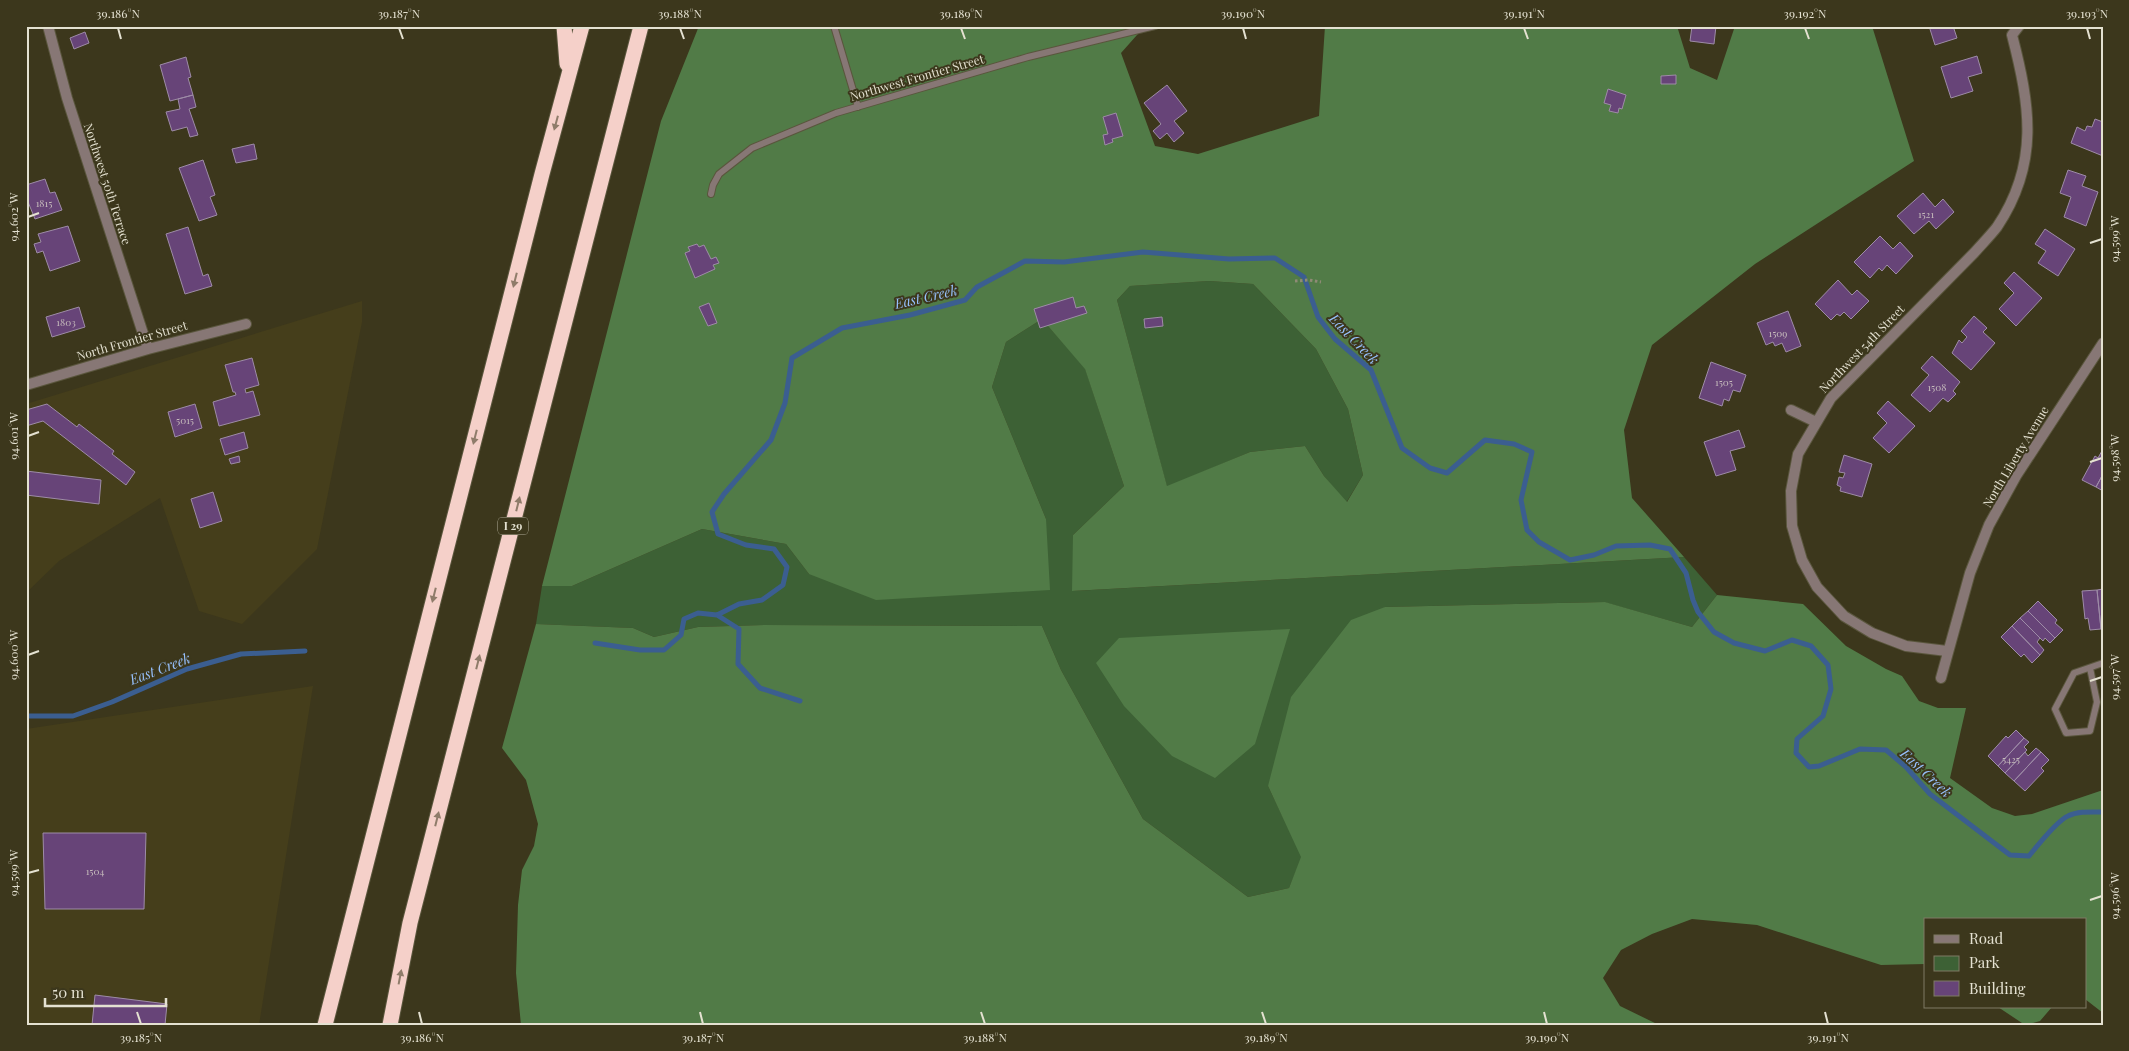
<svg xmlns="http://www.w3.org/2000/svg" width="2129" height="1051" font-family="'Playfair Display',serif">
	<rect width="100%" height="100%" fill="#3c371c"/>
	<!-- built -->
	<path fill="#453e1b" d="M362 301V322L317 549 242 624 199 611 160 498 59 561 26 593V404Z
		M313 686 259 1025H26V729Z"/>
	<!-- green -->
	<path fill="#3d6135" d="M1209 281 1253 284 1316 349 1348 409 1363 475 1346 503 1324 476 1305 446 1250 452 1167 487 1117 300 1130 286Z
		M1042 319 1085 368 1124 486 1073 535V591L1684 557 1717 595 1692 627 1604 602 1385 607 1268 786 1302 857 1289 888 1248 897 1143 819 1061 670 1042 626 766 625 698 627 654 637 633 628 536 624 542 586H572L702 529 786 544 809 574 1046 519 992 387 1006 342Z"/>
	<!-- forest -->
	<path fill="#517b47" fill-rule="evenodd" d="M699 26H1145L1121 53 1155 146 1198 154 1319 116 1325 26H1677L1690 68 1717 80 1735 26H1872L1914 161 1755 264 1652 345 1624 430 1632 498 1684 557 1072 591 1073 535 1124 486 1085 369 1042 319 1006 342 992 387 1046 519 1050 590 876 600 809 574 786 544 702 529 572 586H542L661 121ZM1209 281 1253 284 1316 349 1348 409 1363 475 1347 502 1324 476 1305 446 1250 452 1167 486 1117 300 1130 286Z
		M1717 595 1803 604 1846 646 1886 669 1902 676 1919 701 1938 708H1966L1950 778 1992 808 2015 816 2032 814 2103 790V1013L2085 999V920H1925V964L1881 965 1757 925 1692 919 1652 934 1621 950 1603 978 1620 1006 1659 1025H521L516 973 518 905 522 870 534 846 538 824 526 780 502 748 536 624 633 628 654 637 698 627 766 625 1042 626 1061 670 1143 819 1248 897 1289 888 1301 857 1268 786 1291 697 1351 620 1385 607 1605 602 1692 627Z
		M1290 629 1255 744 1215 778 1172 756 1124 706 1096 663 1119 638Z
		M1998 1007H2052L2040 1021 2025 1025Z"/>
	<g fill="none" stroke-linecap="round" stroke-linejoin="round">
		<!-- stream -->
		<path stroke="#3b5e90" stroke-width="5" d="M717 615 739 629 738 664 760 688 800 701
			M595 643 640 650H664L681 635 684 619 698 613 717 615 739 604 762 600 783 585 787 567 774 549 746 545 718 534 712 512 724 494 771 440 785 403 792 358 842 328 910 315 965 300 977 287 1025 261 1064 262 1143 252 1229 259 1275 258 1304 277 1318 317 1335 339 1371 370 1402 448 1430 468 1447 473 1485 440 1514 444 1532 452 1521 500 1527 530 1539 542 1570 560 1594 555 1616 546 1650 545 1670 549 1686 573 1693 600 1698 612 1714 632 1734 643 1765 651 1792 640 1811 646 1828 665 1831 689 1823 716 1797 739 1796 753 1809 767 1819 766 1860 749 1886 750 1906 767 1930 794 2010 855 2029 856C2037 846 2057 821 2068 816 2078 811 2091 812 2103 812
			M26 716H73L112 702 187 669 241 654 305 651"/>
	</g>
	<!-- building -->
	<path fill="#674478" stroke="#9e8ca7" d="M1692 26H1716L1714 44 1690 41Z
		M1929 26H1953L1957 38 1935 45Z
		M85 32 89 43 74 49 70 38Z
		M1977 56 1982 73 1968 77 1973 91 1951 98 1941 67Z
		M186 57 191 77 188 78 193 95 170 101 160 65Z
		M1676 75V84H1661V76Z
		M1167 85 1187 111 1174 121 1184 133 1174 142 1167 133 1160 139 1153 131 1161 124 1144 103Z
		M1608 89 1626 95 1622 109 1619 108 1618 113 1609 111 1611 105 1604 103Z
		M193 95 196 107 189 109 198 135 190 137 187 127 172 131 166 112 180 109 178 99Z
		M1116 113 1123 136 1112 139 1113 142 1105 145 1103 135 1108 134 1103 117Z
		M2095 119 2103 122V156L2071 143 2077 127 2085 131 2087 126 2092 127Z
		M254 144 257 159 236 163 232 149Z
		M203 160 215 195 210 197 217 215 199 221 179 168Z
		M2068 170 2086 176 2082 186 2098 192 2086 226 2064 217 2071 197 2060 193Z
		M45 179 50 193 55 192 62 210 35 219 26 197V185Z
		M1923 193 1935 207 1943 199 1954 212 1936 229 1929 221 1914 234 1897 216Z
		M68 226 80 261 50 271 43 251 37 253 34 244 41 242 38 234Z
		M188 227 203 276 208 274 212 286 185 294 166 234Z
		M2045 229 2075 249 2058 276 2038 263 2046 251 2035 244Z
		M1880 236 1893 249 1900 242 1913 256 1896 274 1887 265 1882 271 1879 268 1870 278 1854 262Z
		M697 244 699 247 704 245 711 259 716 257 719 263 713 265 715 269 695 278 685 253 690 251 688 247Z
		M2014 272 2042 298 2016 326 1999 309 2014 293 2004 283Z
		M1838 280 1852 295 1857 290 1869 301 1851 319 1844 312 1840 316 1837 314 1831 320 1815 304Z
		M1073 297 1076 308 1084 306 1087 313 1040 328 1034 309Z
		M709 303 717 323 708 326 699 307Z
		M79 307 85 327 52 337 46 317Z
		M1788 311 1801 346 1786 352 1782 343 1775 346 1773 342 1766 345 1757 323Z
		M1974 316 1987 328 1983 332 1995 343 1971 370 1952 353 1959 340 1962 343 1967 337 1961 331Z
		M1162 317 1163 326 1145 328 1144 319Z
		M1932 356 1960 382 1953 391 1956 394 1948 402 1943 398 1930 412 1911 395 1929 375 1921 368Z
		M252 358 259 385 245 389 246 393 253 391 260 415 219 426 213 402 236 395 235 392H233L225 365Z
		M1711 362 1746 375 1740 392 1733 390 1729 401 1724 399 1722 406 1699 398Z
		M1888 401 1915 426 1889 453 1873 438 1887 423 1877 413Z
		M47 404 77 427 79 424 114 451 112 454 135 472 126 485 43 421 26 426V410Z
		M195 404 202 428 175 437 168 412Z
		M1739 430 1745 447 1730 451 1736 470 1716 476 1704 442Z
		M244 432 248 448 225 455 220 439Z
		M2103 449V474L2096 487 2082 480 2095 456 2098 458Z
		M1844 455 1872 464 1862 497 1840 491 1841 487 1837 485 1839 477 1843 478 1845 473 1839 472Z
		M239 456 240 462 231 464 229 459Z
		M26 471 101 480 99 504 26 495Z
		M2103 474V491L2096 487Z
		M213 492 222 521 200 528 191 499Z
		M2103 589V629H2101L2097 590Z
		M2097 590 2101 629 2090 630 2088 618 2085 619 2082 591Z
		M2038 601 2057 620 2055 623 2063 630 2055 638 2028 611Z
		M2028 611 2055 638 2050 643 2045 638 2043 641 2020 618Z
		M2020 618 2040 638 2037 642 2044 650 2040 655 2012 626Z
		M2012 626 2040 655 2032 663 2024 654 2021 657 2001 637Z
		M2016 730 2024 738 1998 766 1988 756 2006 736 2008 738Z
		M2024 738 2029 742 2024 747 2027 750 2005 773 1998 766Z
		M2036 748 2041 752 2014 781 2005 773 2025 752 2028 756Z
		M2041 752 2049 760 2041 768 2044 771 2025 791 2014 781Z
		M43 833H146L144 909H45Z
		M95 995 167 1004 165 1025H92Z"/>
	<g fill="none" stroke-linecap="round" stroke-linejoin="round">
		<!-- lane casing -->
		<g stroke="#5a563d" stroke-width="8">
			<path id="lane" d="M834 26 858 107
				M711 194 713 185 719 174 752 148 836 113 1028 57 1155 26
				M2090 668 2097 702 2090 731 2066 733 2055 709 2074 673 2103 663"/>
		</g>
		<!-- street casing -->
		<g stroke="#5a563d" stroke-width="12">
			<path id="street" d="M48 26 67 98 148 349
				M26 385 148 349 246 324
				M1791 410 1816 422
				M1947 651 1906 646 1872 633 1844 616 1817 587 1802 560 1792 526 1791 491 1798 454 1831 398 1974 253C1981 245 1990 236 1997 227 2040 163 2030 105 2012 35L2019 26
				M1941 678 1970 573 1989 525 2016 476 2103 343"/>
		</g>
		<!-- highway casing -->
		<g stroke="#5a563d" stroke-width="17">
			<path id="highway" d="M564 26 567 64
				M325 1025 542 174 582 26
				M390 1025 410 923 641 26"/>
		</g>
		<!-- path -->
		<path stroke="#8f8b76" stroke-width="3" stroke-dasharray="2.5 2.5" stroke-linecap="butt" d="M1295 281 1309 280 1321 282"/>
		<!-- lane -->
		<use href="#lane" stroke="#877775" stroke-width="6"/>
		<!-- street -->
		<use href="#street" stroke="#877775" stroke-width="10"/>
		<!-- highway -->
		<use href="#highway" stroke="#f5d0c9" stroke-width="15"/>
	</g>
	<!-- one-way arrows -->
	<defs><path id="oneway-solid" d="M-6-.8H1V-3.2L6.5 0L1 3.2V.8H-6Z" transform="scale(1.25)"/></defs>
	<g fill="#8f7c6a">
		<use href="#oneway-solid" transform="translate(556 123) rotate(105)"/>
		<use href="#oneway-solid" transform="translate(515 280) rotate(104)"/>
		<use href="#oneway-solid" transform="translate(475 437) rotate(104)"/>
		<use href="#oneway-solid" transform="translate(518 504) rotate(-76)"/>
		<use href="#oneway-solid" transform="translate(434 595) rotate(104)"/>
		<use href="#oneway-solid" transform="translate(478 662) rotate(-76)"/>
		<use href="#oneway-solid" transform="translate(437 819) rotate(-76)"/>
		<use href="#oneway-solid" transform="translate(400 977) rotate(-79)"/>
	</g>
	<!-- ticks -->
	<path fill="none" stroke="#e4e1d1" stroke-width="2" d="M118 28 121 39M399 28 403 39M680 28 684 39M961 28 965 39M1243 28 1246 39M1524 28 1528 39M1805 28 1809 39M2087 28 2090 39M28 217 39 213M2090 243 2102 239M28 436 39 432M2090 462 2102 458M28 655 39 651M2090 681 2102 677M28 873 39 870M2090 900 2102 896M137 1012 141 1024M419 1012 422 1024M700 1012 703 1024M981 1012 985 1024M1262 1012 1266 1024M1544 1012 1547 1024M1825 1012 1828 1024"/>
	<g text-anchor="middle" stroke-width="4" stroke-linejoin="round" paint-order="stroke">
		<!-- number labels -->
		<g font-size="10" fill="#c5babb">
			<text x="44" y="207">1815</text>
			<text x="1926" y="218">1521</text>
			<text x="66" y="326">1803</text>
			<text x="1778" y="337">1509</text>
			<text x="1724" y="386">1505</text>
			<text x="1937" y="391">1508</text>
			<text x="185" y="424">5015</text>
			<text x="2011" y="763">5425</text>
			<text x="95" y="875">1504</text>
		</g>
		<!-- shield labels -->
		<rect fill="#3c371c" stroke="#b2ae9b" stroke-width="1" x="498" y="517.5" width="30" height="17" rx="4"/>
		<g font-size="11" font-weight="bold" fill="#e4e1d1">
			<text x="513" y="530">I 29</text>
		</g>
		<!-- street labels -->
		<g font-size="12" fill="#e4e1d1" stroke="#3c371c">
			<text transform="translate(917 78) rotate(-16)" y="4">Northwest Frontier Street</text>
			<text transform="translate(107 184) rotate(72)" y="4">Northwest 50th Terrace</text>
			<text transform="translate(132 341) rotate(-16)" y="4">North Frontier Street</text>
			<text transform="translate(1862 349) rotate(-46)" y="4">Northwest 54th Street</text>
			<text transform="translate(2016 457) rotate(-59)" y="4">North Liberty Avenue</text>
		</g>
		<!-- water labels -->
		<g font-size="14" font-style="italic" fill="#97c1fd" stroke="#3c371c">
			<text transform="translate(926 297) rotate(-13)" y="5">East Creek</text>
			<text transform="translate(1354 339) rotate(46)" y="5">East Creek</text>
			<text transform="translate(160 669) rotate(-21)" y="5">East Creek</text>
			<text transform="translate(1926 773) rotate(43)" y="5">East Creek</text>
		</g>
	</g>
	<!-- border -->
	<rect width="2129" height="1051" fill="none" stroke="#3c371c" stroke-width="55"/>
	<!-- legend -->
	<rect x="1924" y="918" width="162" height="90" fill="#3c371c" stroke="#7f7b64"/>
	<rect x="1934" y="935" width="25" height="8" fill="#877775" stroke="#7f7b64"/>
	<text x="1969" y="944" font-size="15" fill="#e4e1d1">Road</text>
	<rect x="1934" y="956" width="25" height="15" fill="#3d6135" stroke="#7f7b64"/>
	<text x="1969" y="968" font-size="15" fill="#e4e1d1">Park</text>
	<rect x="1934" y="981" width="25" height="15" fill="#674478" stroke="#7f7b64"/>
	<text x="1969" y="994" font-size="15" fill="#e4e1d1">Building</text>
	<!-- scale -->
	<path d="M45 998v8h121v-8" fill="none" stroke="#e4e1d1" stroke-width="2.5"/>
	<text x="52" y="998" font-size="15" fill="#e4e1d1" stroke="#3c371c" stroke-width="4" paint-order="stroke">50 m</text>
	<rect x="28" y="28" width="2074" height="996" fill="none" stroke="#e4e1d1" stroke-width="2"/>
	<g font-size="12" text-anchor="middle" fill="#e4e1d1">
		<text x="118" y="18">39.186°N</text>
		<text x="399" y="18">39.187°N</text>
		<text x="680" y="18">39.188°N</text>
		<text x="961" y="18">39.189°N</text>
		<text x="1243" y="18">39.190°N</text>
		<text x="1524" y="18">39.191°N</text>
		<text x="1805" y="18">39.192°N</text>
		<text x="2087" y="18">39.193°N</text>
		<text transform="translate(14 217) rotate(-90)" y="4">94.602°W</text>
		<text transform="translate(2115 239) rotate(-90)" y="4">94.599°W</text>
		<text transform="translate(14 436) rotate(-90)" y="4">94.601°W</text>
		<text transform="translate(2115 458) rotate(-90)" y="4">94.598°W</text>
		<text transform="translate(14 655) rotate(-90)" y="4">94.600°W</text>
		<text transform="translate(2115 677) rotate(-90)" y="4">94.597°W</text>
		<text transform="translate(14 873) rotate(-90)" y="4">94.599°W</text>
		<text transform="translate(2115 896) rotate(-90)" y="4">94.596°W</text>
		<text x="141" y="1042">39.185°N</text>
		<text x="422" y="1042">39.186°N</text>
		<text x="703" y="1042">39.187°N</text>
		<text x="985" y="1042">39.188°N</text>
		<text x="1266" y="1042">39.189°N</text>
		<text x="1547" y="1042">39.190°N</text>
		<text x="1828" y="1042">39.191°N</text>
	</g>
</svg>
